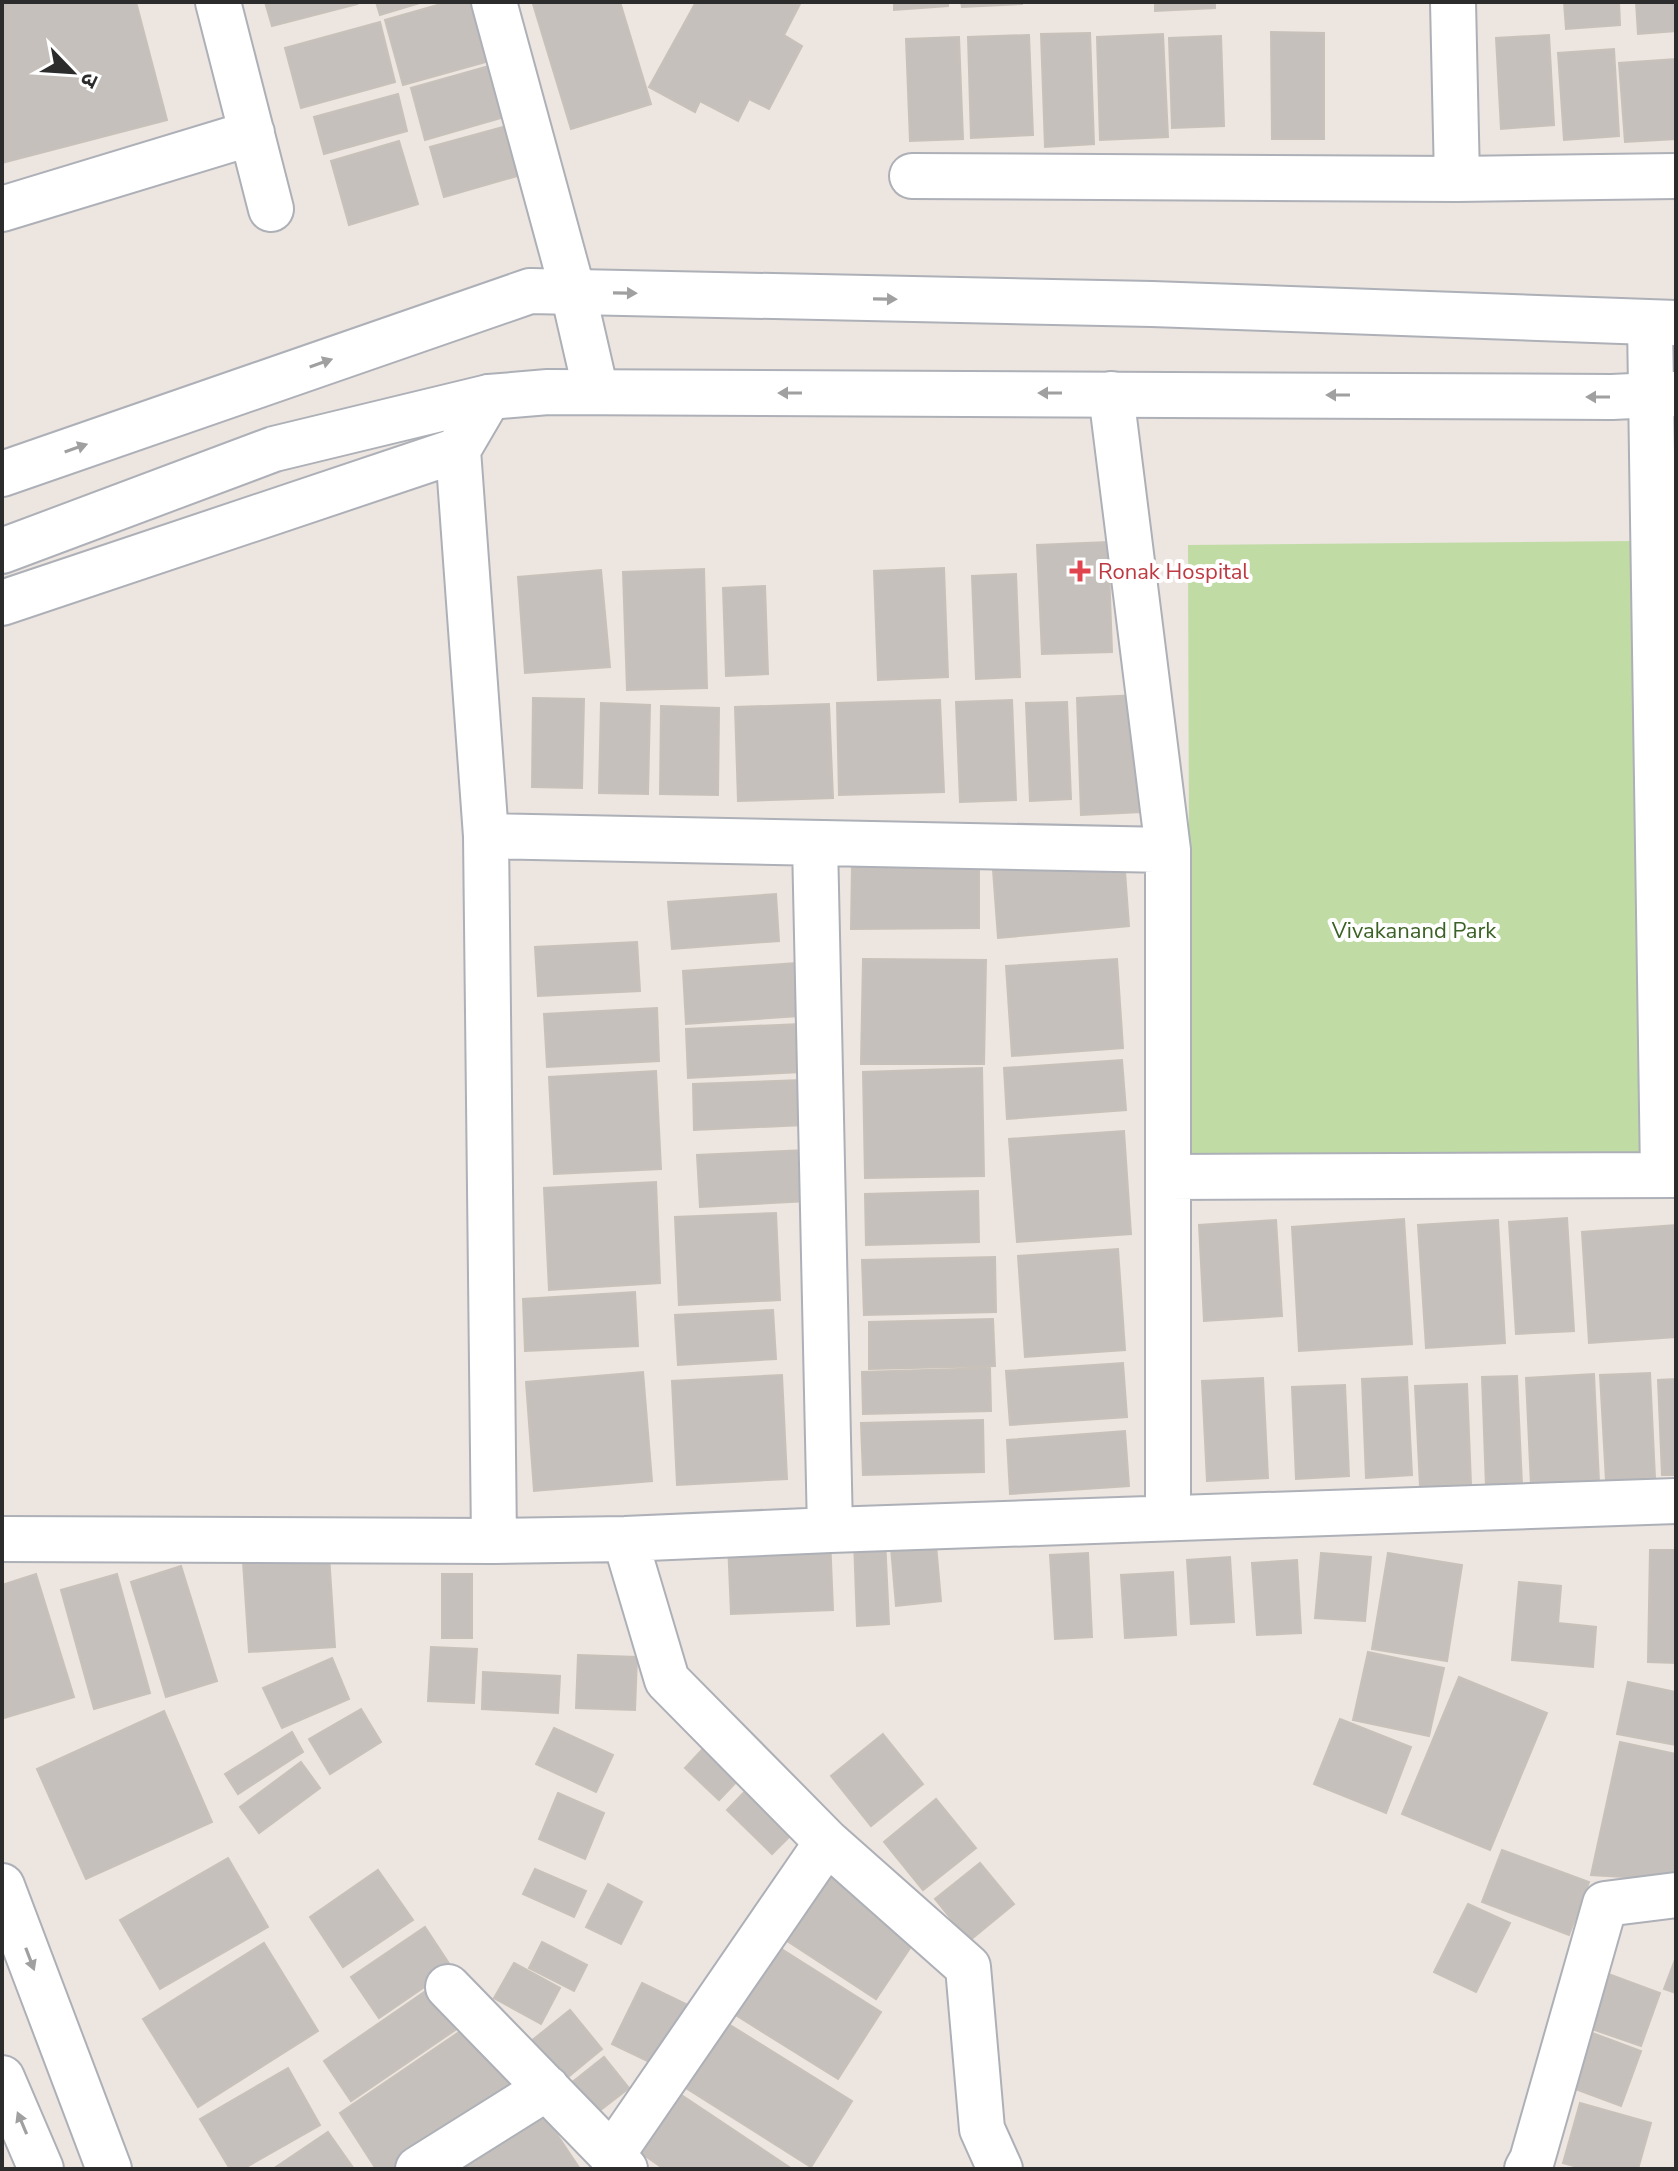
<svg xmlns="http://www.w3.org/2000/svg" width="1678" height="2171" font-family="'Nunito Sans','Noto Sans Devanagari',sans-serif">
	<rect width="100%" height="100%" fill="#ece5e0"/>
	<!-- green -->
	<path fill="#c0dca4" d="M1632 541 1643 1156 1190 1158 1188 545Z"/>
	<!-- building -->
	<path fill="#c5c0bc" stroke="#c8c1ba" stroke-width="2" d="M2 2H136L167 120 2 163Z
		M265 2H356L357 4 272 26Z
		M376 2H423L380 15Z
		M448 2H473L489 61 403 85 385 20Z
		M542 2H620L651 104 571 129 533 4Z
		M696 2H801L784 35 802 46 769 109 749 99 738 121 700 101 695 112 649 87Z
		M894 2H948V6L894 10Z
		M961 2H1022V4L962 7Z
		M1155 2H1215V8L1155 11Z
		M1564 2H1619L1620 25 1566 29Z
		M1636 2H1676V31L1638 34Z
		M380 22 395 82 301 108 285 48Z
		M1271 32 1324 33V139H1272Z
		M1090 33 1094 144 1045 147 1041 34Z
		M1163 34 1168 137 1100 140 1097 37Z
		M1029 35 1033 135 971 138 968 37Z
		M1549 35 1554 125 1501 129 1496 38Z
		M1221 36 1224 126 1172 128 1169 38Z
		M959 37 963 139 910 141 906 39Z
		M1614 49 1619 136 1564 140 1558 53Z
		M1676 59V139L1625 142 1619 63Z
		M489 66 504 117 425 140 411 88Z
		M398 94 407 131 324 154 314 117Z
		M503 127 517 176 444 197 430 147Z
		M399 141 418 204 349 225 331 161Z
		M1108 542 1112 652 1042 654 1037 545Z
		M944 568 948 677 878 680 874 571Z
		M704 569 707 688 627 690 623 572Z
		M601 570 610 667 525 673 518 577Z
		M1016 574 1020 677 976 679 972 576Z
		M765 586 768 674 726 676 723 588Z
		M1138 695 1142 812 1081 815 1077 698Z
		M533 698 584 699 582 788 532 787Z
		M940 700 944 792 839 795 837 703Z
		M1012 700 1016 800 960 802 956 702Z
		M1067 702 1071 799 1030 801 1026 703Z
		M601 703 650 705 648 794 599 793Z
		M829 704 833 798 738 801 735 707Z
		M661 706 719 708 718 795 660 794Z
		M1124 858 1129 926 998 938 993 870Z
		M979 863V928L851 929 852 864Z
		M776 894 779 941 672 949 668 902Z
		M637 942 640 991 538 996 535 947Z
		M863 959 986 960 984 1064H861Z
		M1117 959 1123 1048 1012 1056 1006 966Z
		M796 963 799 1016 686 1024 683 971Z
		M657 1008 659 1061 547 1067 544 1014Z
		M800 1024 801 1072 688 1078 686 1029Z
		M1122 1060 1126 1110 1007 1119 1004 1068Z
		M982 1068 984 1176 865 1178 863 1072Z
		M656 1071 661 1169 554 1174 549 1077Z
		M802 1080 804 1125 694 1130 693 1084Z
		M1124 1131 1131 1234 1017 1242 1009 1139Z
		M807 1150 808 1201 700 1207 697 1155Z
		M656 1182 660 1283 549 1290 544 1188Z
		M978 1191 979 1242 866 1245 865 1194Z
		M776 1213 780 1300 679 1305 675 1217Z
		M1567 1218 1574 1331 1516 1334 1509 1222Z
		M1404 1219 1412 1344 1299 1351 1292 1227Z
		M1276 1220 1282 1316 1204 1321 1199 1225Z
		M1498 1220 1505 1343 1426 1348 1418 1225Z
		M1676 1225V1337L1589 1343 1582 1232Z
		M1118 1249 1125 1350 1025 1357 1018 1256Z
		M995 1257 996 1312 864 1315 862 1260Z
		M635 1292 638 1346 525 1351 523 1299Z
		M773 1310 776 1359 678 1365 675 1315Z
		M993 1319 995 1366 869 1369V1322Z
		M1123 1363 1127 1417 1010 1425 1006 1371Z
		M990 1368 991 1411 863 1414 862 1372Z
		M643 1372 652 1481 534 1491 526 1382Z
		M1650 1373 1655 1478 1606 1481 1600 1375Z
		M1594 1374 1599 1482 1531 1486 1526 1378Z
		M782 1375 787 1479 677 1485 672 1381Z
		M1517 1376 1522 1485 1486 1487 1482 1377Z
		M1407 1377 1412 1475 1366 1478 1362 1379Z
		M1263 1378 1268 1478 1207 1481 1202 1381Z
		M1676 1379V1475H1662L1658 1380Z
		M1467 1384 1471 1484 1420 1486 1415 1386Z
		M1345 1385 1349 1476 1296 1479 1292 1387Z
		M983 1420 984 1472 863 1475 861 1423Z
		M1125 1431 1129 1486 1010 1494 1007 1440Z
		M935 1533 941 1601 896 1606 890 1536Z
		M830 1537 833 1610 731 1614 728 1542Z
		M885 1538 889 1624 857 1626 854 1539Z
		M1650 1550H1676V1663L1648 1662Z
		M1088 1553 1092 1637 1055 1639 1050 1555Z
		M1321 1553 1371 1557 1365 1621 1315 1618Z
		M1388 1553 1462 1565 1447 1661 1372 1649Z
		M329 1555 335 1647 249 1652 243 1562Z
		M1230 1557 1234 1622 1191 1624 1187 1560Z
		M1297 1560 1301 1633 1257 1635 1252 1563Z
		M181 1566 217 1681 166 1697 131 1582Z
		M1173 1572 1176 1635 1125 1638 1121 1575Z
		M36 1574 74 1697 4 1718 2 1711V1585Z
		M117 1574 150 1693 94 1709 61 1590Z
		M442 1574H472V1638H442Z
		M1519 1582 1561 1586 1558 1623 1596 1627 1593 1667 1512 1660Z
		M431 1647 477 1649 474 1703 428 1701Z
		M1368 1652 1444 1668 1429 1736 1353 1720Z
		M578 1655 637 1657 635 1710 576 1708Z
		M332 1658 349 1699 282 1728 263 1688Z
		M483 1672 560 1676 558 1713 482 1709Z
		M1459 1677 1547 1713 1490 1850 1402 1814Z
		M1628 1682 1676 1692V1745L1617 1734Z
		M361 1709 381 1742 330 1774 309 1739Z
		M164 1711 212 1822 86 1879 37 1769Z
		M1340 1719 1411 1747 1386 1813 1314 1784Z
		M554 1728 613 1755 596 1792 536 1764Z
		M292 1732 303 1752 238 1794 225 1774Z
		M883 1734 923 1784 871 1826 831 1776Z
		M712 1739 746 1772 719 1800 685 1768Z
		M1620 1742 1676 1754V1880L1591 1875Z
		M301 1762 320 1788 259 1833 240 1807Z
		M754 1782 800 1826 772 1854 727 1810Z
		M558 1793 604 1813 585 1859 539 1839Z
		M936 1799 976 1848 923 1890 884 1842Z
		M1502 1850 1589 1882 1569 1935 1482 1902Z
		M228 1858 268 1927 160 1989 120 1920Z
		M980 1863 1014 1904 969 1941 935 1899Z
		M827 1868 922 1930 876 1999 781 1937Z
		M535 1869 586 1891 574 1917 523 1894Z
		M378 1870 413 1920 343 1967 310 1917Z
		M608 1884 642 1902 621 1944 586 1927Z
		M1468 1904 1510 1923 1476 1992 1434 1972Z
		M425 1927 452 1968 379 2018 351 1977Z
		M769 1941 881 2012 838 2079 726 2009Z
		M542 1942 587 1965 574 1991 529 1968Z
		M264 1943 318 2031 198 2107 143 2019Z
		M1676 1957V1993L1664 1989Z
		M514 1963 560 1988 541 2024 494 1998Z
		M1603 1972 1660 1993 1641 2046 1583 2026Z
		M642 1983 694 2008 664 2069 612 2044Z
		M436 1984 464 2024 351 2101 324 2061Z
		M570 2010 602 2049 562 2082 530 2042Z
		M722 2020 852 2101 811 2167 681 2085Z
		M468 2026 511 2088 392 2169H376L340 2113Z
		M1587 2031 1641 2051 1621 2106 1567 2086Z
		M604 2057 629 2088 594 2115 570 2084Z
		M288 2068 320 2125 243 2169H230L200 2119Z
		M671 2088 792 2169H664L631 2146Z
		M1580 2103 1651 2123 1638 2169H1585L1563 2163Z
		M542 2112 580 2169H457Z
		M328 2132 354 2169H273Z"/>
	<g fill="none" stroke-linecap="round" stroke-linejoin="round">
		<!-- minor casing -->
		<g stroke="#adb0b7" stroke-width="48">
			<path id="minor" d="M218 2 271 209
				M494 2 573 292 596 392
				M1453 2 1457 179
				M912 176 1457 179 1676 176
				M2 209 252 133
				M1650 323 1663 1174
				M1111 394 1168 850V1518
				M489 397 458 450 486 836 494 1541
				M2 603 458 450
				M486 836 1168 850
				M815 843 830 1530
				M1168 1177 1676 1175
				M2 1539 494 1541 625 1539 830 1530 1676 1501
				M625 1539 667 1680 827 1842 968 1967 982 2129 1000 2169
				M448 1987 625 2169
				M612 2155 827 1842
				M418 2169 547 2088
				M1527 2169 1532 2160 1605 1904 1676 1895"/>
		</g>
		<!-- secondary casing -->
		<g stroke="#adb0b7" stroke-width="48">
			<path id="secondary" d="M2 474 530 291 1152 304 1676 323
				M2 551 274 449 489 397 548 392 1612 397 1676 394
				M2 1886 109 2169
				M2 2078 41 2169"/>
		</g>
		<!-- minor -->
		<use href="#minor" stroke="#fff" stroke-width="44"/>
		<!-- secondary -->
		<use href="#secondary" stroke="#fff" stroke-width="44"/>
	</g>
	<!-- one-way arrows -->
	<defs><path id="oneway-solid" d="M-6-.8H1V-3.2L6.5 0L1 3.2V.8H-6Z" transform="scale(2)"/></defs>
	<g fill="#a0a0a0">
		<use href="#oneway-solid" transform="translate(625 293) rotate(1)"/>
		<use href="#oneway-solid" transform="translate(885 299) rotate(1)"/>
		<use href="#oneway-solid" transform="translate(321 363) rotate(-19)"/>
		<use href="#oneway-solid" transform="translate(790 393) rotate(-180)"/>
		<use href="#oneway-solid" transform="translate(1050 393) rotate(-180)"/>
		<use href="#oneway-solid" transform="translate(1338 395) rotate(-180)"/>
		<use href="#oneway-solid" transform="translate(1598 397) rotate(-180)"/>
		<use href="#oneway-solid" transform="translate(76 448) rotate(-19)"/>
		<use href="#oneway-solid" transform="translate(30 1959) rotate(69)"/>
		<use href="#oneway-solid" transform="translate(22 2123) rotate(-113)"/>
	</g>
	<!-- markers -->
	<path fill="#e0444e" stroke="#fff" stroke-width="3" d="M1076 559h8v8h8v8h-8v8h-8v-8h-8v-8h8z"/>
	<g text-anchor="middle" stroke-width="8" stroke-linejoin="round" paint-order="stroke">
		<!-- health labels -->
		<g font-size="22" fill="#be3a42" stroke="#fff" text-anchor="start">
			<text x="1098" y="579">Ronak Hospital</text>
		</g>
		<!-- park labels -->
		<g font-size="22" fill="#3b6224" stroke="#fff">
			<text x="1414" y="938">Vivakanand Park</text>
		</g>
	</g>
	<!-- border -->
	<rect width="1678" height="2171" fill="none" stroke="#2c2c2c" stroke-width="8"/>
	<!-- north arrow -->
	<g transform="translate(72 72) rotate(115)" stroke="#ffffff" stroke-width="6" paint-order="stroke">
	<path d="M0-6L14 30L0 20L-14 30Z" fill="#2c2c2c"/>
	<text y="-12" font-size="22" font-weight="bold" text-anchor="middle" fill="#2c2c2c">उ</text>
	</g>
</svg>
